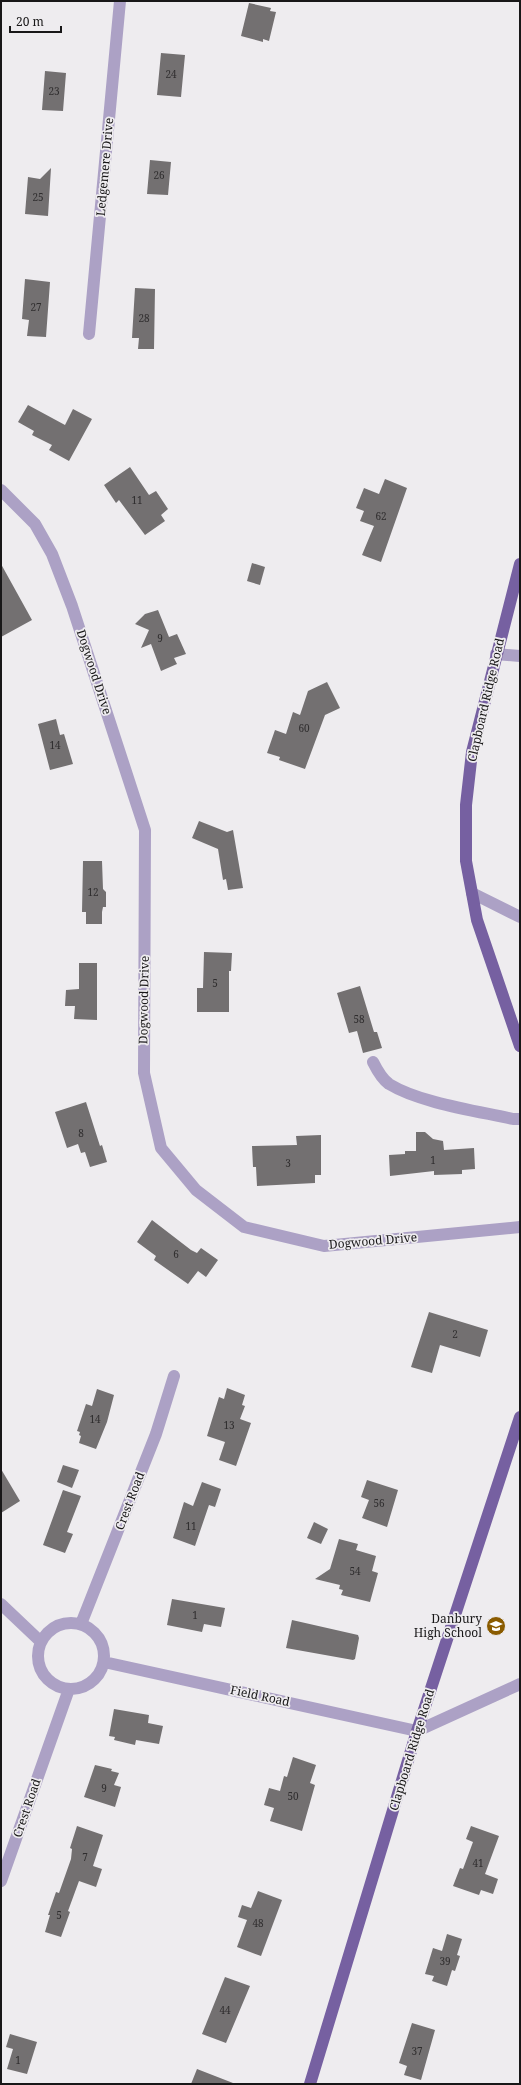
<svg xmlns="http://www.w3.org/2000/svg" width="521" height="2085" font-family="'Noto Serif',serif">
	<rect width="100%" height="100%" fill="#eeecef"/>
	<!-- building -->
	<path fill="#737071" d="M249 3 271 8 270 11 276 12 269 41 263 39V42L241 36Z
		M161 53 185 55 181 97 157 95Z
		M45 71 66 73 63 111 42 110Z
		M150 160 171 162 168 195 147 194Z
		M51 168 48 216 25 214 28 177 40 179Z
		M25 279 50 282 46 337 27 336 29 320 22 319Z
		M135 288 155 289 154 349H138L139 338H132Z
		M28 405 65 425 73 409 92 419 69 461 49 450 52 445 32 435 34 431 18 422Z
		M130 467 149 495 156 491 168 509 161 515 165 521 145 535 119 500 116 503 104 485Z
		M385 479 407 488 381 562 362 555 374 526 360 521 364 511 356 508 364 488 379 494Z
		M252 563 265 567 260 585 247 581Z
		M1 564 32 620 1 637Z
		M158 610 169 637 177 634 186 654 174 658 177 664 161 671 151 644 141 648 149 630 135 624 145 614Z
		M327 682 340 708 325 715 305 769 279 760 280 757 267 753 275 730 286 734 293 712 300 715 308 691Z
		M56 719 60 735 64 734 73 764 50 770 38 724Z
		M199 821 227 832 233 830 243 888 228 890 226 879 223 880 218 849 192 838Z
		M83 861H102L103 889 106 892V907H103L102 912V924H86V912H82Z
		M204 952 232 953 231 971H229V1012H197V988H203Z
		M79 963H97V1020L74 1019 75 1006H65L66 990 79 989Z
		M360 986 374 1032H377L382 1048 363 1053 357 1031 349 1033 337 993Z
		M86 1102 100 1146 102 1145 107 1162 90 1167 85 1152 81 1153 78 1144 67 1148 55 1112Z
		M416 1132H425L433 1139 443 1141 444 1150 474 1148 475 1169 462 1170V1174L434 1175V1171L390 1176 389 1155 405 1154V1151H416Z
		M321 1135V1175H315V1183L257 1186 256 1167H253L252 1146 297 1145 296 1136Z
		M152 1220 191 1250 197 1253 201 1248 218 1260 206 1277 198 1271 188 1284 154 1260 156 1256 137 1242Z
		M429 1312 488 1330 480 1357 440 1345 432 1373 411 1367Z
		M227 1388 245 1395 242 1405 245 1406 240 1419 251 1423 236 1466 219 1460 225 1442 207 1436 219 1397 224 1399Z
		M97 1389 114 1395 107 1422 96 1449 79 1443 81 1436 79 1435 80 1432 77 1431 86 1404 92 1406Z
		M63 1465 79 1470 72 1488 57 1482Z
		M1 1469 20 1501 1 1513Z
		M367 1480 398 1490 387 1527 362 1518 369 1500 361 1497Z
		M202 1482 221 1489 215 1507 209 1505 195 1546 173 1538 184 1502 193 1506Z
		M63 1490 81 1496 67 1532 73 1534 65 1553 43 1545Z
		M314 1522 328 1529 321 1544 307 1538Z
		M339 1539 358 1544 356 1550 376 1556 372 1571 378 1573 370 1602 341 1595 343 1590 339 1589 340 1585 315 1579 330 1569Z
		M172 1599 225 1608 221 1627 204 1624 202 1632 167 1625Z
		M292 1620 358 1635 359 1638 355 1659 353 1660 286 1648Z
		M114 1709 149 1715 148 1723 163 1726 159 1744 136 1740 135 1745 114 1740 115 1737 109 1736Z
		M293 1757 316 1765 310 1783 315 1785 302 1831 270 1821 274 1808 264 1805 269 1788 280 1791 284 1776 287 1777Z
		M95 1765 112 1769 111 1771 119 1773 114 1785 121 1787 115 1807 84 1797Z
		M77 1826 103 1835 93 1866 102 1869 96 1887 79 1881 68 1911 70 1912 61 1937 45 1932 50 1915H48L56 1892 59 1893 71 1859 72 1849 70 1848Z
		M471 1826 499 1836 485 1874 498 1879 493 1894 481 1890 479 1895 453 1886 460 1868 463 1869 473 1842 466 1839Z
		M258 1891 282 1900 261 1956 237 1947 247 1920 238 1917 242 1905 251 1908Z
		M447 1934 462 1939 457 1955 460 1956 455 1971 452 1970 447 1986 432 1981 434 1976 425 1974 433 1948 442 1951Z
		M225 1977 250 1986 226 2043 202 2034Z
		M412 2023 435 2030 421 2080 404 2075 407 2066 399 2063Z
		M10 2034 37 2042 27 2074 7 2069 13 2049 6 2047Z
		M197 2069 233 2083V2084H191Z"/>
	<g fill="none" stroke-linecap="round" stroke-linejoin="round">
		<!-- minor -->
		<path stroke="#aca1c5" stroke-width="12" d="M89 334 120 1
			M1 490 35 524 52 554 72 606 145 830 144 1073 161 1148 196 1190 244 1227 324 1246 520 1227
			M496 654 520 656
			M472 893 520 917
			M373 1062C377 1070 382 1079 389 1084 420 1103 477 1111 513 1119H520
			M1 1604 40 1641
			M38 1656a33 33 0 1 1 66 0a33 33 0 1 1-66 0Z
			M81 1624 156 1434 174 1376
			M104 1662 417 1731 520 1684
			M1 1881 69 1689"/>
		<!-- major -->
		<path stroke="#7660a1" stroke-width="12" d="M520 564 472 752 466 805V861L477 920 520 1046
			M310 2084 417 1731 520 1417"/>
	</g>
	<!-- icons -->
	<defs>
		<g id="school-disc" transform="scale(1)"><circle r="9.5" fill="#8a5b00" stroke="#eeecef"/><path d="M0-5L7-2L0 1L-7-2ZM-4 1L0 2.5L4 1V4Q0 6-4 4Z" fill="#fff"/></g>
	</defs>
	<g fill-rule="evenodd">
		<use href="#school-disc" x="496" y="1626"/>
	</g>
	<g text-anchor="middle" stroke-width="3.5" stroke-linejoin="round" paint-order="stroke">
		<!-- number labels -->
		<g font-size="10" fill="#2f2d2e">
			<text x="171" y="78">24</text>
			<text x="54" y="95">23</text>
			<text x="159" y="179">26</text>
			<text x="38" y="201">25</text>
			<text x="36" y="311">27</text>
			<text x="144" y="322">28</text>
			<text x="137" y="504">11</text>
			<text x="381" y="520">62</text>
			<text x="160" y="642">9</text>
			<text x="304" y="732">60</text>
			<text x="55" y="749">14</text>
			<text x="93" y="896">12</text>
			<text x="215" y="987">5</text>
			<text x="359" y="1023">58</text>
			<text x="81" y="1137">8</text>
			<text x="433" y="1164">1</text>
			<text x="288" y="1167">3</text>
			<text x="176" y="1258">6</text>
			<text x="455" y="1338">2</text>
			<text x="95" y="1423">14</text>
			<text x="229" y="1429">13</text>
			<text x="379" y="1507">56</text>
			<text x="191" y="1530">11</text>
			<text x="355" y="1575">54</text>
			<text x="195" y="1619">1</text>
			<text x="104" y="1792">9</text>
			<text x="293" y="1800">50</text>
			<text x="85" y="1861">7</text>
			<text x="478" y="1867">41</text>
			<text x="59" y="1919">5</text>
			<text x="258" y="1927">48</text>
			<text x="445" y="1965">39</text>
			<text x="225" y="2014">44</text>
			<text x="417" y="2055">37</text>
			<text x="18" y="2064">1</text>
		</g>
		<!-- street labels -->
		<g font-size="12" fill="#181718" stroke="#eeecef">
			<text transform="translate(105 167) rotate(-85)" y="4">Ledgemere Drive</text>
			<text transform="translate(94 672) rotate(72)" y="4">Dogwood Drive</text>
			<text transform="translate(486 700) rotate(-77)" y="4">Clapboard Ridge Road</text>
			<text transform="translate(144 1000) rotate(-89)" y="4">Dogwood Drive</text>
			<text transform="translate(373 1241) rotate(-5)" y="4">Dogwood Drive</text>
			<text transform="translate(130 1501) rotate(-69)" y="4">Crest Road</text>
			<text transform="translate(260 1696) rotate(12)" y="4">Field Road</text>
			<text transform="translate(412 1750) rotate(-73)" y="4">Clapboard Ridge Road</text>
			<text transform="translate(27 1808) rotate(-71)" y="4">Crest Road</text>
		</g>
		<!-- poi labels -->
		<g font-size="12" fill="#181718" stroke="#eeecef" text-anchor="end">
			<text x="482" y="1623">Danbury<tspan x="482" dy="14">High School</tspan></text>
		</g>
	</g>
	<!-- border -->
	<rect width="521" height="2085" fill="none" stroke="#181718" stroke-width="4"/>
	<!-- scale -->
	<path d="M10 26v6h51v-6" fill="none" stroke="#181718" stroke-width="2"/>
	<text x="16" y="26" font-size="12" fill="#181718" stroke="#eeecef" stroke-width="3" paint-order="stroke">20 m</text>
</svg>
